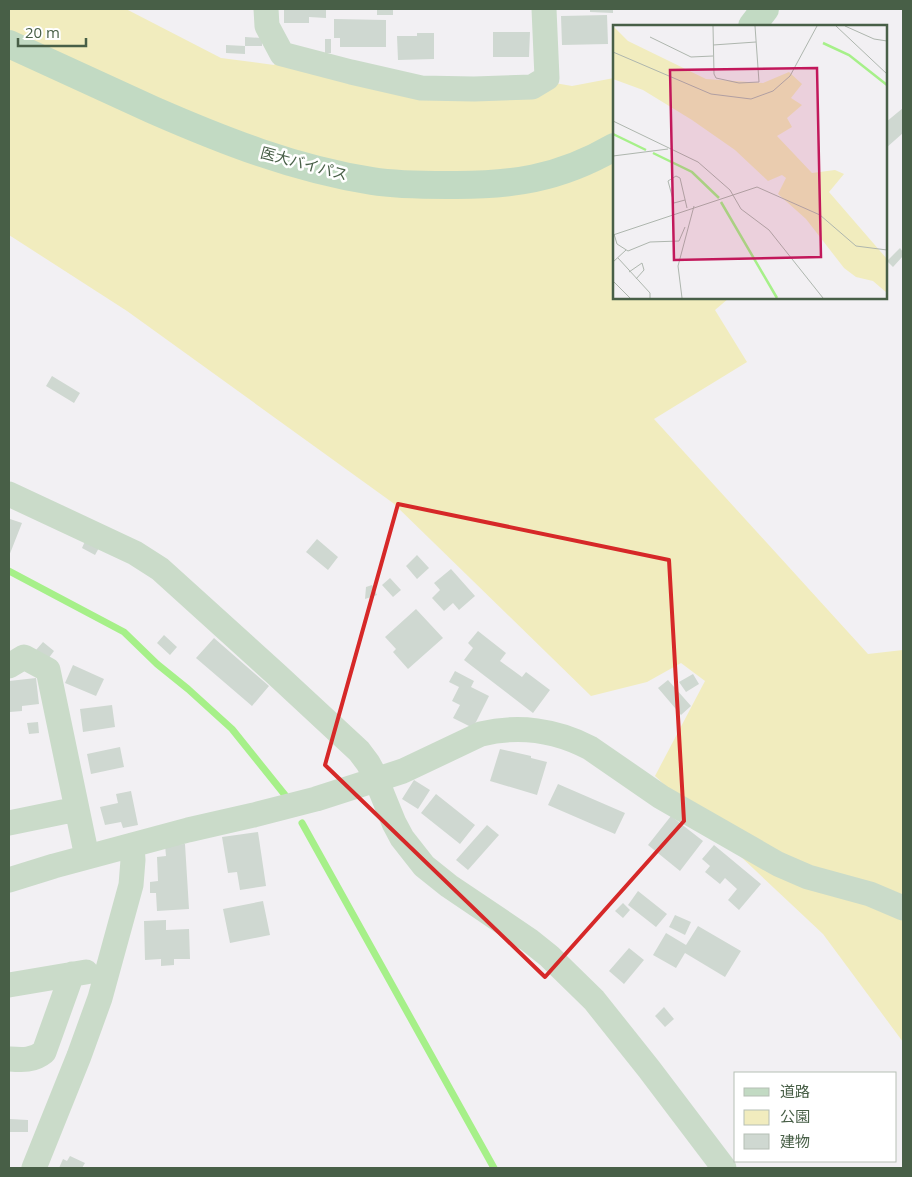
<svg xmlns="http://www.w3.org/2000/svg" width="912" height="1177" font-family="'Open Sans','Noto Sans JP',sans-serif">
	<rect width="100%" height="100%" fill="#f2f0f3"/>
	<!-- green -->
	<path fill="#f1ecbe" d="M9 9H126L221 58 274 65 282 54 353 75 549 82 572 86 614 78V298H729L715 310 747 362 654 419 868 654 903 650V1042L823 934 655 776 705 681 681 663 647 682 591 696 393 503 127 311 9 235Z"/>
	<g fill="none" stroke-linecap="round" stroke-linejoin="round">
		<!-- stream -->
		<path stroke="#a6f089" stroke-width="7" d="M9 571 124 632 157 664 188 689 232 729 285 795
			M302 823 494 1168"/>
	</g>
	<!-- building -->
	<path fill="#cfd8d1" d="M284 9H326V18L309 17V23H284Z
		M377 9H393V15H377Z
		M590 9H613V13L590 12Z
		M607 15 608 44 562 45 561 16Z
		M334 19 386 20V47H340V38H334Z
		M493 32H530L529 57H493Z
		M417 33H434V59L398 60 397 36H417Z
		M245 37 262 38V46H245V54L226 53V45L245 46Z
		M325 39H331V53H325Z
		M903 108V133L886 148V122Z
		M900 248 903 252V256L893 267 887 261Z
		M52 376 80 393 74 403 46 386Z
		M10 519 22 523 9 556V523Z
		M86 539 100 546 95 555 82 548Z
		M317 539 338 557 328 570 306 552Z
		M417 555 429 568 417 579 406 566Z
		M451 569 475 596 459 610 453 603 444 611 432 598 440 590 434 583Z
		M390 578 401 590 393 597 382 585Z
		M372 585 377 595 365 599 366 587Z
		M416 609 443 638 408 669 393 652 396 649 385 637Z
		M478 631 506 653 500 661 522 677 526 672 550 690 533 713 464 660 473 648 468 643Z
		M164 635 177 647 170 655 157 643Z
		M214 638 269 686 252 706 196 658Z
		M43 642 54 651 48 659 36 650Z
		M73 665 104 679 96 696 65 683Z
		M455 671 474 681 471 687 489 696 473 728 453 718 460 705 452 701 459 687 449 682Z
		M693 674 699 684 686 692 679 682Z
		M36 678 39 704 22 706V711L10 712 9 681Z
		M668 680 691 706 681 715 658 688Z
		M112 705 115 727 83 732 80 709Z
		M38 722 39 733 29 734 27 723Z
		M120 747 124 767 91 774 87 754Z
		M500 749 531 756V758L547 762 537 795 490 781Z
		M414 780 430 790 418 809 402 799Z
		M558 784 625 813 615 834 548 805Z
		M131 791 138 825 123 828 121 822 105 825 100 807 118 803 116 794Z
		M436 794 475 825 460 844 421 813Z
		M671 816 703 841 680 871 648 845Z
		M487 825 499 835 468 870 456 860Z
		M258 832 266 886 240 890 237 872 228 873 222 837Z
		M185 844 189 909 157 911 156 893H150V882L158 881 157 857 166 856 165 845Z
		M714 845 761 884 739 910 728 900 737 889 725 878 720 884 705 872 710 866 702 859Z
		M638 891 667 914 656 927 628 905Z
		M263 901 270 935 230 943 223 909Z
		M623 903 630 910 623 918 615 911Z
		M675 915 691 922 685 935 669 927Z
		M166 920V930L189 929 190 959H174V965L161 966V959L145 960 144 921Z
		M698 926 741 951 725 977 685 953 676 968 653 955 666 933 686 945Z
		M629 948 644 960 624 984 609 971Z
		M664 1007 674 1019 665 1027 655 1016Z
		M9 1119 28 1120V1132H9Z
		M70 1156 85 1163 82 1168H59L63 1159 67 1161Z"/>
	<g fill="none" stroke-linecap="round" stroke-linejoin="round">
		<!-- street -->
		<path stroke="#cadbc9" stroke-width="25" d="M266 9 267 26 282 54 351 72 421 88 474 89 532 87 547 78 544 9
			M9 494 135 553 160 569 276 674 359 751 368 763 374 774 394 823 402 838 424 866 449 886 529 940 549 956 594 1000 649 1069 724 1168
			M9 666 24 657 48 670 87 857
			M9 823 77 809
			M9 880 54 866 188 830 254 815 316 799 403 771 481 734C518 725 556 730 590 748L661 797 778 864 808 877 870 894 903 908
			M9 985 86 972
			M9 1059C22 1060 33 1061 44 1052L72 974
			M34 1168 79 1056 100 998 131 885 133 860 132 845"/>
		<!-- secondary -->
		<path stroke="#c2dac3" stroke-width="28" d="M752 26 765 9
			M9 44C57 66 105 88 153 110 224 141 295 169 372 181 397 185 422 185 447 185 510 186 559 179 614 147"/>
	</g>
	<!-- marked area -->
	<path fill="none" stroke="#d62828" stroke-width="4" stroke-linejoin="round" d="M398 504 669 560 684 821 545 977 325 765Z"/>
	<g text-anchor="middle" stroke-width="5" stroke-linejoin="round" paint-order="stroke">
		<!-- street labels -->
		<g font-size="15" fill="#485f47" stroke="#fff">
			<text transform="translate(304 164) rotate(15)" y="5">医大バイパス</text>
		</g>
	</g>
	<!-- overview -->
	<g transform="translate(613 25)">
		<rect width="274" height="274" fill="#f2f0f3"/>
		<path d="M0 1 15 16 93 54 150 58 176 47 189 59 178 73 189 80 174 93 179 102 164 111 199 148 222 145 231 149 216 167 274 234V268L260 256 243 252 231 243 193 194 165 169 173 153 169 150 155 156 122 125 79 95 30 65 0 54Z" fill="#f1ecbe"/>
		<path fill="none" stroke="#a6f089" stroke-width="2.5" d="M210 18 236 30 274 60M0 109 33 125M40 128 79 147 106 173M108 177 164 273"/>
		<path fill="none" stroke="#aeb6ae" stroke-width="1" d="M100 1 101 49 103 53 126 58 146 57 142 1M223 1 274 49M232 1 261 14 274 16M37 12 78 32 100 31M100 20 143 17M0 27 98 69 138 74 160 66 177 51 204 1M0 96 85 137 117 165 128 184 156 205 210 273M0 131 55 124M72 175 61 178 55 156 63 151 67 153 74 183M1 209 4 219 15 226 37 217 66 216 72 202M0 210 144 162 207 190 243 221 274 225M5 233 37 268V273M0 237 13 225M16 247 29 238 31 245 23 254M0 256 17 273M69 273 65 241 81 181"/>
		<path fill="#c2185b" fill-opacity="0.15" stroke="#c2185b" stroke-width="2.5" d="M204 43 208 232 61 235 57 45Z"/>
		<rect width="274" height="274" fill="none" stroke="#485f47" stroke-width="2.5"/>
	</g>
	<!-- border -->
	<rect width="912" height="1177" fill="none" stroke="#485f47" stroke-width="20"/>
	<!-- legend -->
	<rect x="734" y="1072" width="162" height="90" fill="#ffffff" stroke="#b6bfb5"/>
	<rect x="744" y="1088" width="25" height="8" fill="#c2dac3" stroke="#b6bfb5"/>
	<text x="780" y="1097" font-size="15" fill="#485f47">道路</text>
	<rect x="744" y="1110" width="25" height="15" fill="#f1ecbe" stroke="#b6bfb5"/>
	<text x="780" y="1122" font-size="15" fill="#485f47">公園</text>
	<rect x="744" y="1134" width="25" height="15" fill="#cfd8d1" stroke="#b6bfb5"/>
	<text x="780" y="1147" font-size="15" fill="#485f47">建物</text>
	<!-- scale -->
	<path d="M18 38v8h68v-8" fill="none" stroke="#485f47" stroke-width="2.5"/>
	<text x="25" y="38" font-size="15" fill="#485f47" stroke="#ffffff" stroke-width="4" paint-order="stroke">20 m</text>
</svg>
